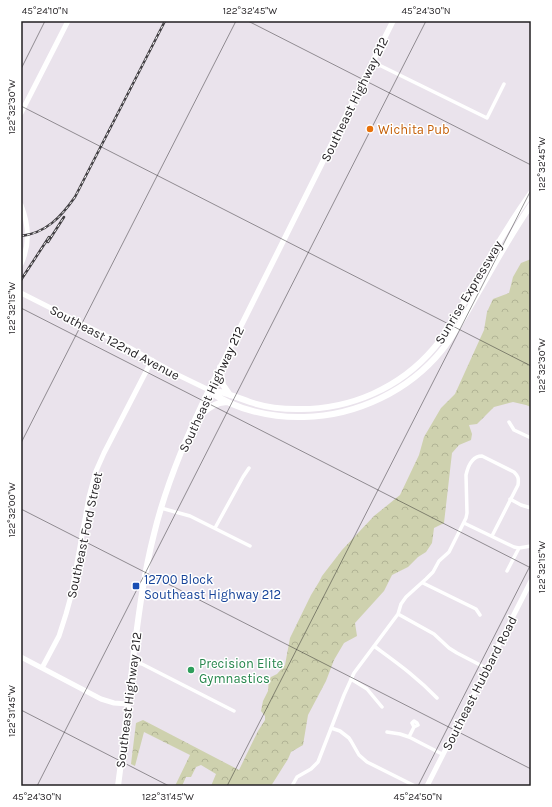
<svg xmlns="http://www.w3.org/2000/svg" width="552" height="807" font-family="Karla,sans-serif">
	<defs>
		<pattern id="forest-crowns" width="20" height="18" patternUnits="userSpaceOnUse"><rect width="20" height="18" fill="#ced1ae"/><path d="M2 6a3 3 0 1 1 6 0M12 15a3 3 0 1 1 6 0" fill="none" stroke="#b1b395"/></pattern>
	</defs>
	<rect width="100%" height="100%" fill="#eae3ec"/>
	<!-- forest -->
	<path fill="url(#forest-crowns)" d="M531 259V407L526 405 513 402 494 407 477 424 469 425 472 434 471 440 459 445 452 453 444 523 434 528 432 543 426 552 418 557 408 567 392 575 384 591 355 623 357 636 344 643 334 660 326 681 308 715 303 745 291 752 288 759 271 786H211L216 774 201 765 196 767 191 777H186L182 786H175L190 755 144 732 135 766 131 764 136 723 143 720 239 770 258 731 265 720V716L261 711 263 701 268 691 269 678 277 674 285 665 290 638 311 595 319 582 322 576 342 550 374 516 400 495 419 455 424 437 441 408 455 394 484 330 487 312 493 299 509 293 513 277 521 263Z"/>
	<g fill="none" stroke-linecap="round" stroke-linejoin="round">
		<!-- street -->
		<path stroke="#fff" stroke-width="3.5" d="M373 62 487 118 504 84
			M509 422 514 430 531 438
			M510 499 521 505 531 508
			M161 508 190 516 250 546
			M464 523 514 547 519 548 531 546
			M215 528 243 477 249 468
			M507 571 519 548
			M423 583 476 609 480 615
			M398 614 434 634 449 648 457 653 486 668
			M374 646C397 663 417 677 437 698
			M133 662 142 664 234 711
			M351 679 367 689 382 707
			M331 728 340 731 349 738 351 741 359 755 367 762 415 786
			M387 732 400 734 409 737 442 754
			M409 737 414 727 418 725 417 723 414 721 412 723 414 727
			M292 786 297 777 311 769 318 762 344 695 354 673 398 614 401 604 406 597 417 587 426 579 433 572 439 561 449 552 466 518 467 513 466 475C468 466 472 456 482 456L514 472C518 476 519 478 518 485L492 536"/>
		<!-- secondary -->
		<path stroke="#fff" stroke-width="5" d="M21 113 68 21
			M21 205C29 225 30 245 21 264
			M21 293 128 347 178 375 209 390
			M21 657 101 699 114 703 128 704
			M42 668 59 636 66 614 71 596 89 497 96 471 104 453 152 360
			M427 786 531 581"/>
		<!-- primary -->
		<path stroke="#fff" stroke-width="5.5" d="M209 390 393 21"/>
		<!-- highway -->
		<path stroke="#fff" stroke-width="6" d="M220 367 223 385 230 395
			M209 390C223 391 236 397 250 402 265 407 281 409 297 409 350 410 400 388 434 348 451 328 463 304 476 281 493 251 511 221 531 193
			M209 391C235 410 272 418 304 417 356 416 409 391 442 350 458 330 469 308 482 286 498 258 513 231 531 205
			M198 417C208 409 213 403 227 402
			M118 786C124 741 129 696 134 651 139 612 144 573 154 534 166 484 186 437 209 390"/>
		<!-- rail casing -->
		<g stroke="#423f43" stroke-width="2.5">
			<path id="rail" d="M21 236C46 233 61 217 75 197L165 21
				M48 242 64 217
				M21 280 49 237"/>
		</g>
		<!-- rail -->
		<use href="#rail" stroke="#fff" stroke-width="1" stroke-dasharray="3" stroke-linecap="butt"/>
	</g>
	<!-- ticks -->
	<path fill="none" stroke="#221f22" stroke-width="1" stroke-opacity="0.45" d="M248 21 531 165M21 69 45 21M21 106 531 366M21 308 531 568M21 443 236 21M21 509 531 769M21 710 169 786M37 786 426 21M227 786 531 190M418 786 531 564"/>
	<!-- markers -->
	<circle fill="#e8710a" stroke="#fff" stroke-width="1.5" cx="370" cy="129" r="4"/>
	<rect fill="#1a4fb4" stroke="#fff" stroke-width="1.5" x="132" y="582" width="8" height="8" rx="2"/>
	<circle fill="#2e9e5b" stroke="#fff" stroke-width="1.5" cx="191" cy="670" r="4"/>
	<g text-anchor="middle" stroke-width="3" stroke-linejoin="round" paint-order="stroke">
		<!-- street labels -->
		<g font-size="13" fill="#221f22" stroke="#fff">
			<text transform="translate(354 99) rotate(-64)" y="5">Southeast Highway 212</text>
			<text transform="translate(468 292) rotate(-59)" y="5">Sunrise Expressway</text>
			<text transform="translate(115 342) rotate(28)" y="5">Southeast 122nd Avenue</text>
			<text transform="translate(211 389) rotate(-65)" y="5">Southeast Highway 212</text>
			<text transform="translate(84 535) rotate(-78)" y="5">Southeast Ford Street</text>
			<text transform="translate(479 683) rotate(-63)" y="5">Southeast Hubbard Road</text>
			<text transform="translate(128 700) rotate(-83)" y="5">Southeast Highway 212</text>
		</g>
		<!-- food labels -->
		<g font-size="13" fill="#c56008" stroke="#fff" text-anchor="start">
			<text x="378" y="134">Wichita Pub</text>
		</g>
		<!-- transit labels -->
		<g font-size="13" fill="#164399" stroke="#fff" text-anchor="start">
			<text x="144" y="584">12700 Block<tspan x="144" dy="15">Southeast Highway 212</tspan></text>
		</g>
		<!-- leisure labels -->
		<g font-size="13" fill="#27864d" stroke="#fff" text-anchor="start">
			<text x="199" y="668">Precision Elite<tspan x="199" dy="15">Gymnastics</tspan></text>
		</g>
	</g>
	<!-- border -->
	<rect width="552" height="807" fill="none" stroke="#ffffff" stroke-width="44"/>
	<rect x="22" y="22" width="508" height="763" fill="none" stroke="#221f22" stroke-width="1.5"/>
	<g font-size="10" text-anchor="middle" fill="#221f22">
		<text x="45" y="14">45°24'10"N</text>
		<text x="250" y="14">122°32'45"W</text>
		<text x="426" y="14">45°24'30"N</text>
		<text transform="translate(11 107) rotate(-90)" y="4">122°32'30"W</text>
		<text transform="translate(541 164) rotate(-90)" y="4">122°32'45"W</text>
		<text transform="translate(11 308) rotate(-90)" y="4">122°32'15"W</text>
		<text transform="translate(541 366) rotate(-90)" y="4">122°32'30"W</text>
		<text transform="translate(11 510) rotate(-90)" y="4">122°32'00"W</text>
		<text transform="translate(541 567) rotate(-90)" y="4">122°32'15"W</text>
		<text transform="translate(11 711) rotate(-90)" y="4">122°31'45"W</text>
		<text x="37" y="800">45°24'30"N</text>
		<text x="168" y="800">122°31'45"W</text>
		<text x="418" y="800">45°24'50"N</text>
	</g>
</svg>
